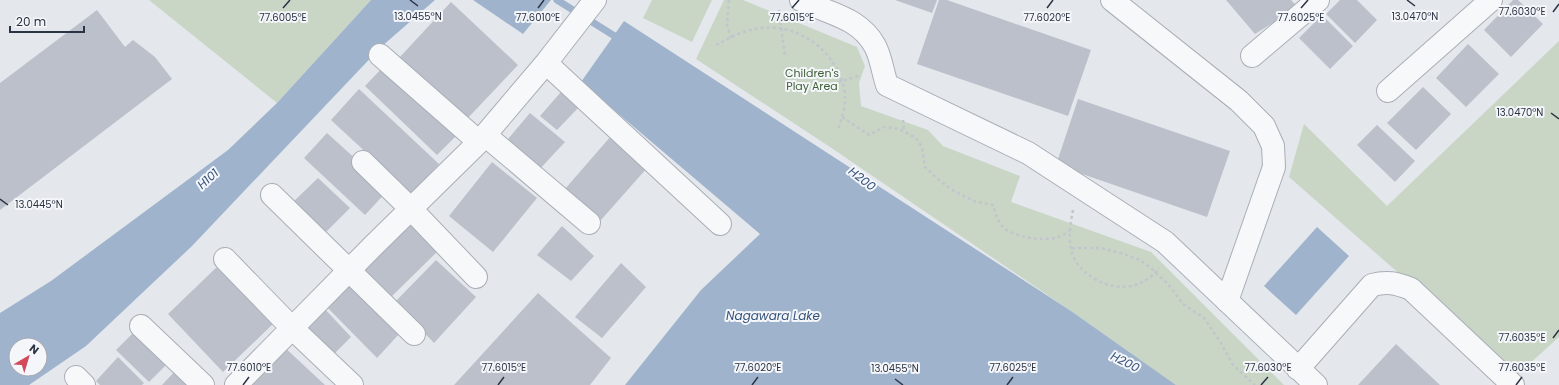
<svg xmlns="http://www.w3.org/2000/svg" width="1559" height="385" font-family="Poppins,sans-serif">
	<rect width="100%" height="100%" fill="#e4e7ec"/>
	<!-- green -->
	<path fill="#c9d6c5" d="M149 0H371L277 103Z
		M652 0H712L692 42 643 18Z
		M724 0H743L857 47 865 66 859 83 861 106 928 130 943 146 1020 176 1011 202 1151 252 1284 385H1176L1071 311 833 149 696 59Z
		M1559 41V337L1516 376 1289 177 1304 124 1387 206Z"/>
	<!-- water -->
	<path fill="#9fb4cc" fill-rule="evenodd" d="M371 0H435L381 47 192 246 86 346 29 385H0V313L51 281 228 150 277 103ZM16 345H40V369H16Z
		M473 0H551L523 34Z
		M624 21 1071 311 1176 385H625L701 290 760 234 581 82Z
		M1317 227 1349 256 1296 315 1264 286Z"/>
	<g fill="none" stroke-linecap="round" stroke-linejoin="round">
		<!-- stream -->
		<path stroke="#9fb4cc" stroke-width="7" d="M557 0 621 40"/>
	</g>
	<!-- building -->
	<path fill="#bbc0ca" d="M895 0H937L932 13Z
		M939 0H947L1091 50 1068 116 917 64Z
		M1226 0H1291L1298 7 1255 34Z
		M1340 0H1357L1377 20 1355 43 1326 14Z
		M1513 0H1518L1543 24 1511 57 1484 30Z
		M451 2 518 65 466 120 399 58Z
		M97 10 125 47 133 40 155 57 172 79 0 210V83Z
		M1322 15 1353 46 1330 69 1299 38Z
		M1468 44 1499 74 1466 107 1436 78Z
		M385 65 457 135 437 155 365 86Z
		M1423 87 1451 114 1416 150 1387 123Z
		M359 89 439 164 411 194 331 120Z
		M561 92 578 108 557 130 540 116Z
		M1078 99 1230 151 1207 217 1056 165Z
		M530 113 565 142 537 172 503 145Z
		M1377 125 1415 161 1395 182 1357 145Z
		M327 133 389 189 365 215 304 158Z
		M611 136 647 168 601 220 565 189Z
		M492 162 537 198 493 252 449 216Z
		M318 178 350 208 322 236 291 204Z
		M410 218 440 249 389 299 359 267Z
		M562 226 594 256 571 281 537 255Z
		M436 260 476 297 434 343 395 302Z
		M621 263 646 287 602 338 575 317Z
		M220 264 275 322 223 372 168 314Z
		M347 281 400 333 377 358 323 303Z
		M538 293 611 358 590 385H454Z
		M322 306 351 337 331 357 302 330Z
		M139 327 172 359 149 382 116 350Z
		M1396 344 1440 385H1358Z
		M282 345 325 385H244Z
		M118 357 144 383 142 385H100L96 381Z
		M179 367 197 385H162Z"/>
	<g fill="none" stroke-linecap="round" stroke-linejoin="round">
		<!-- minor casing -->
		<g stroke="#a9aeb7" stroke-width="24">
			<path id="minor" d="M801 0C829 14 859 17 875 46 881 57 883 73 887 85L1028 153 1165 242 1316 385
				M1112 0 1239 101 1264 126 1273 146 1274 167 1227 301
				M380 55 479 142
				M1252 56 1318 0
				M546 63 720 224
				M1388 91 1491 0
				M485 135 589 223
				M363 162 411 209 476 277
				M272 195 414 334
				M225 259 292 328 352 385
				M141 326 203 385
				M1298 369 1372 285C1387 281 1396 283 1411 289L1513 385
				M76 377 84 385
				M236 385 373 246 479 142 546 63 595 0"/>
		</g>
		<!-- path -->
		<path stroke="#c2c5cb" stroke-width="2.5" stroke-dasharray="3 3" stroke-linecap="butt" d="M729 0 727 24 731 38
			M779 10 785 57
			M716 45C726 40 736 34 747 31 784 19 823 39 839 73 842 81 846 91 845 100 845 109 841 120 838 130
			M821 88 861 75
			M842 117 869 135 884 127 899 129 916 138 922 147 925 167 939 180 954 191 974 201 993 205C995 212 997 220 1002 226 1011 237 1042 241 1055 238 1060 237 1065 234 1069 231
			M903 120 904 131
			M1073 210C1070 226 1067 243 1074 258 1079 268 1085 272 1093 278 1116 292 1142 290 1159 268
			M1072 248H1101L1124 254 1140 260 1151 268 1168 284 1183 304 1204 318 1221 343 1233 365 1255 385"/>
		<!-- minor -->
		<use href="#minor" stroke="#f7f8fa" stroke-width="22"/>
	</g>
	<!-- ticks -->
	<path fill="none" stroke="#2b3445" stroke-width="1.5" d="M410 0 418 6M1407 0 1415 6M283 8 290 0M538 8 544 0M792 8 799 0M1047 8 1053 0M1301 8 1308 0M1553 12 1559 4M1551 113 1559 119M0 199 8 205M1553 338 1559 330M895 379 903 385M243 385 249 377M498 385 504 377M752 385 758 377M1007 385 1013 377M1261 385 1268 377M1516 385 1522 377"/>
	<g text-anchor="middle" stroke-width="4" stroke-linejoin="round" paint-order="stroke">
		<!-- park labels -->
		<g font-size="11" fill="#3f6138" stroke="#f4f6f9">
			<text x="812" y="77">Children's<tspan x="812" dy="13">Play Area</tspan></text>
		</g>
		<!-- water labels -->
		<g font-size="12" font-style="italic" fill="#34527a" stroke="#f4f6f9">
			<text transform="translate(208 179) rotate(-42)" y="4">H101</text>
			<text transform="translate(862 179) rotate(38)" y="4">H200</text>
			<text x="773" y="320">Nagawara Lake</text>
			<text transform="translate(1125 362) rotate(27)" y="4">H200</text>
		</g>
	</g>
	<g font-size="10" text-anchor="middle" fill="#2b3445" stroke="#f4f6f9" stroke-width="4" stroke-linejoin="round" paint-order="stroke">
		<text x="1522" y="15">77.6030°E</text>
		<text x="418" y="20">13.0455°N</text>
		<text x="1415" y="20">13.0470°N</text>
		<text x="283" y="21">77.6005°E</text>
		<text x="538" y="21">77.6010°E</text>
		<text x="1047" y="21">77.6020°E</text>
		<text x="1301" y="21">77.6025°E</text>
		<text x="792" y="21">77.6015°E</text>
		<text x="1520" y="116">13.0470°N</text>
		<text x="39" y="208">13.0445°N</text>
		<text x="1522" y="341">77.6035°E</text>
		<text x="249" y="371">77.6010°E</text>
		<text x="504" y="371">77.6015°E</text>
		<text x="758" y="371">77.6020°E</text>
		<text x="1013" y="371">77.6025°E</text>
		<text x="1268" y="371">77.6030°E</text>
		<text x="1522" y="371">77.6035°E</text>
		<text x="895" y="372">13.0455°N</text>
	</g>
	<!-- north arrow -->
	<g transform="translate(28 357) rotate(38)"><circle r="19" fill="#f4f6f9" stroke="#a4a8b1"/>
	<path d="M0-3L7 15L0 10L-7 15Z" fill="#d1495b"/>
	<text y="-6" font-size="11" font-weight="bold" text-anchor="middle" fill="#2b3445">N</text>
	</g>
	<!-- scale -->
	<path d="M10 26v6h74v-6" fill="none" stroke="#2b3445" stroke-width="2"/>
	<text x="16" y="26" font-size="12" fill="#2b3445" stroke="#f4f6f9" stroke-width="3" paint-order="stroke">20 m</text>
</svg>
